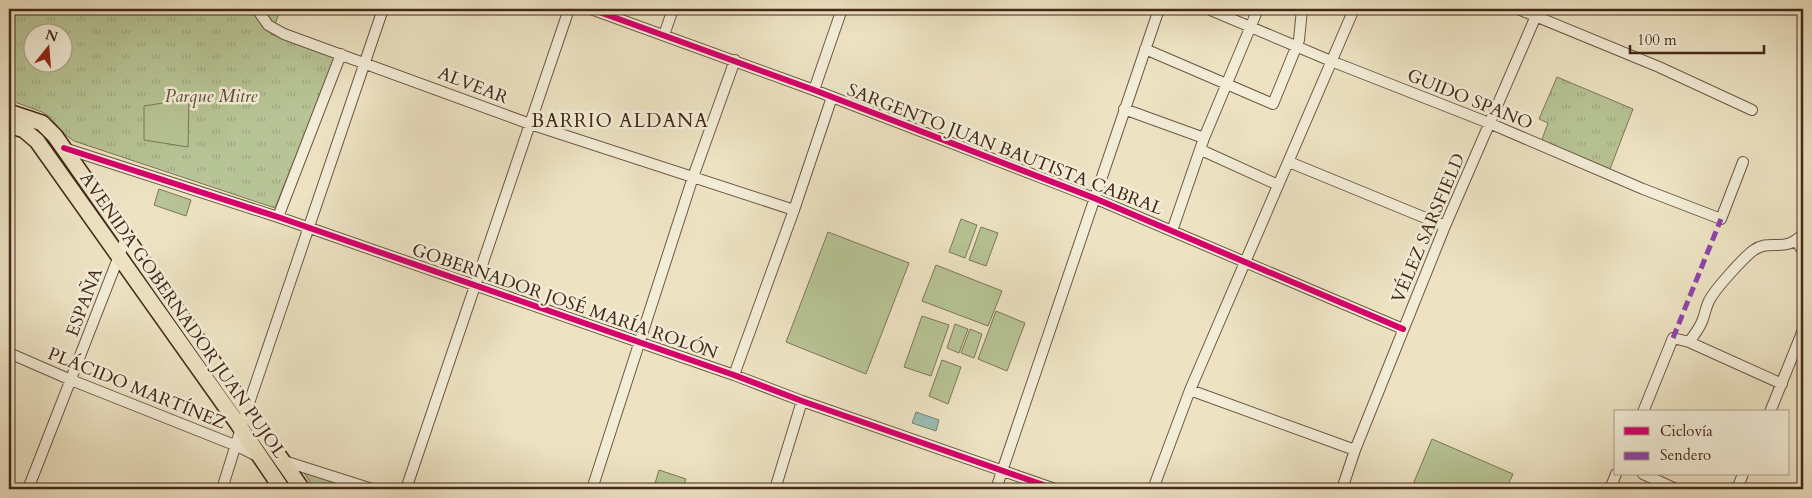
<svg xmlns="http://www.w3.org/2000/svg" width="1812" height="498" font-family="Cardo,serif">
	<defs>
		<pattern id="grass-tufts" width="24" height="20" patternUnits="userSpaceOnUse" patternTransform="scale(1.25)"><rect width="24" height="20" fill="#b7c495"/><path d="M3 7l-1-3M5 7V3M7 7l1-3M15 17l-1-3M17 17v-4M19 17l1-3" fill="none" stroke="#9fa880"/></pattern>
	</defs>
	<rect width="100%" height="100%" fill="#ede3c3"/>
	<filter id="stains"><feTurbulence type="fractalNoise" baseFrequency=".004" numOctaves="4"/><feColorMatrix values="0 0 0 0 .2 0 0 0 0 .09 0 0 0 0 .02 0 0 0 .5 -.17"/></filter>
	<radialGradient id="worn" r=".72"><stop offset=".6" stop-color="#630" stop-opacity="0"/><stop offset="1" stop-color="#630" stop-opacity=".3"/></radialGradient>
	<!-- grass -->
	<path fill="url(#grass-tufts)" stroke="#7e7658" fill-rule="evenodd" d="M9 9H281L271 34 335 58 275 208 74 141 63 133 50 117 42 112 9 100ZM32 32H62V62H32Z
		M1557 77 1633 109 1610 169 1541 142 1548 123 1539 119Z
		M302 470 361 489H315Z"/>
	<!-- pitch -->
	<path fill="#b7c495" stroke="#7e7658" d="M189 99 188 147 144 140V106Z
		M159 189 191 200 186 216 154 205Z
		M961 219 977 225 965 258 949 252Z
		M981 227 998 233 986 266 969 260Z
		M828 232 909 263 866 374 786 342Z
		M936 265 1002 291 988 326 922 301Z
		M996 311 1025 323 1007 371 978 359Z
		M922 316 949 325 931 376 904 367Z
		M955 324 968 329 959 353 947 348Z
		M970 329 982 334 974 358 961 353Z
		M942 360 961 367 948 404 929 396Z
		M1432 439 1513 474 1506 489H1411Z
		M659 470 686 479 682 489H662L654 487Z"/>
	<!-- water -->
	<path fill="#99beb1" stroke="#778275" d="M916 412 939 420 936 431 912 423Z"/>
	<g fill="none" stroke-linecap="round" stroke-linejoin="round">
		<!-- street casing -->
		<g stroke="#6e5744" stroke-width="12">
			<path id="street" d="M257 9 268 25 284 34 530 124 794 210
				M591 9 814 90 1094 198 1403 329
				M1208 9 1331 61 1489 123 1643 189 1721 219 1743 162
				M1518 9 1659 67 1752 110
				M664 35 673 9
				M1145 49 1273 104 1299 40 1302 9
				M814 90 842 9
				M1124 109 1204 138
				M64 148 278 217 734 375 802 401 1055 489
				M1201 150 1278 185
				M1289 162 1445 226
				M278 217 341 54
				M1172 231 1204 138 1258 9
				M1796 241 1803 251
				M1689 342C1694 335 1700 328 1703 319 1705 313 1706 307 1709 301 1714 290 1745 256 1754 250 1771 238 1784 254 1803 234
				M9 353 71 380 237 446 259 457
				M734 375 794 210 832 97
				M1190 390 1355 450
				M1643 412 1673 338 1689 342 1782 384
				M1770 412 1803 330
				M281 460 372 489
				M1643 474 1676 489
				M28 489 126 238
				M222 489 247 409 383 9
				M406 489 569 9
				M592 489 693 177 735 60
				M775 489 802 401
				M996 489 1159 9
				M1153 489 1190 390 1354 9
				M1342 489 1355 450 1445 226 1539 9
				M1610 489 1616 474
				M1737 489 1743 474"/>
		</g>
		<!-- primary casing -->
		<g stroke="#44281a" stroke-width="18">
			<path id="primary" d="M9 112 42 123 55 136 302 489
				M9 125 24 130 37 141 238 424 282 489"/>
		</g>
		<!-- street -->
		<use href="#street" stroke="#f3edd8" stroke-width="10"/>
		<!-- primary -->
		<use href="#primary" stroke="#ede3c3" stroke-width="15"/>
		<!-- quiet -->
		<path stroke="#8e44ad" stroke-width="5" stroke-dasharray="10 5" stroke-linecap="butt" d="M1673 338 1721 219"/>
		<!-- cycleway casing -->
		<g stroke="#f3edd8" stroke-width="9">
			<path id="cycleway" d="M591 9 814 90 1094 198 1403 329
				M64 148 278 217 734 375 802 401 1055 489"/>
		</g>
		<!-- cycleway -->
		<use href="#cycleway" stroke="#d6006c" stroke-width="6"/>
	</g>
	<g text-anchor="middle" stroke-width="5" stroke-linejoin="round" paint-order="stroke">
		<!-- street labels -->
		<g font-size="18" fill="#44281a" stroke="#f3edd8">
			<text transform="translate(473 85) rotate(21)" y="6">ALVEAR</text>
			<text transform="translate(1470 99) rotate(22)" y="6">GUIDO SPANO</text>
			<text transform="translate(1005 149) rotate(21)" y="6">SARGENTO JUAN BAUTISTA CABRAL</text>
			<text transform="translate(1428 228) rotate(-67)" y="6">VÉLEZ SARSFIELD</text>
			<text transform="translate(565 301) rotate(19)" y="6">GOBERNADOR JOSÉ MARÍA ROLÓN</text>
			<text transform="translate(84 302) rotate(-69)" y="6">ESPAÑA</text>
			<text transform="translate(183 315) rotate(55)" y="6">AVENIDA GOBERNADOR JUAN PUJOL</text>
			<text transform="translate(137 388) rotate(22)" y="6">PLÁCIDO MARTÍNEZ</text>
		</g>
		<!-- park labels -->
		<g font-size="18" font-style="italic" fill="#614f39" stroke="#f3edd8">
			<text x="211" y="102">Parque Mitre</text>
		</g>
		<!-- neighbourhood labels -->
		<g font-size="19" letter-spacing="1" fill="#44281a" stroke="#f3edd8">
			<text x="620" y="127">BARRIO ALDANA</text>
		</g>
	</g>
	<!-- margin -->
	<rect width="1812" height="498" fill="none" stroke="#ede3c3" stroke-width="30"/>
	<rect x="10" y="10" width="1792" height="478" fill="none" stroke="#44281a" stroke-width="2.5"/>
	<rect x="15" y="15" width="1782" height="468" fill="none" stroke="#44281a"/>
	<!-- legend -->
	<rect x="1614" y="410" width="175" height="65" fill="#f3edd8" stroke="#ad9e8c"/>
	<rect x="1624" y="427" width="25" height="8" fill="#d6006c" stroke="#ad9e8c"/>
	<text x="1660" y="436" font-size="15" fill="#44281a">Ciclovía</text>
	<rect x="1624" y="452" width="25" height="8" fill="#8e44ad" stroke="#ad9e8c"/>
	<text x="1660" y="460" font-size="15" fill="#44281a">Sendero</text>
	<!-- north arrow -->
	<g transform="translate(48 48) rotate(17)"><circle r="24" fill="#f3edd8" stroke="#ad9e8c"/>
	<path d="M0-4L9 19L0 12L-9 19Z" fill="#8f2418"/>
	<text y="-8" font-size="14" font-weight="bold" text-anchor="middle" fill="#44281a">N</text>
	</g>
	<!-- scale -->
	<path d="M1630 45v8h134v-8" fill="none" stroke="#44281a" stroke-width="2.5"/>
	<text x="1637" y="45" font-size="15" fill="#44281a" stroke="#f3edd8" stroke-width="4" paint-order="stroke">100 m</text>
	<rect width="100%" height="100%" filter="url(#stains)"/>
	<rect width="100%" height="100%" fill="url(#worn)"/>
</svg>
